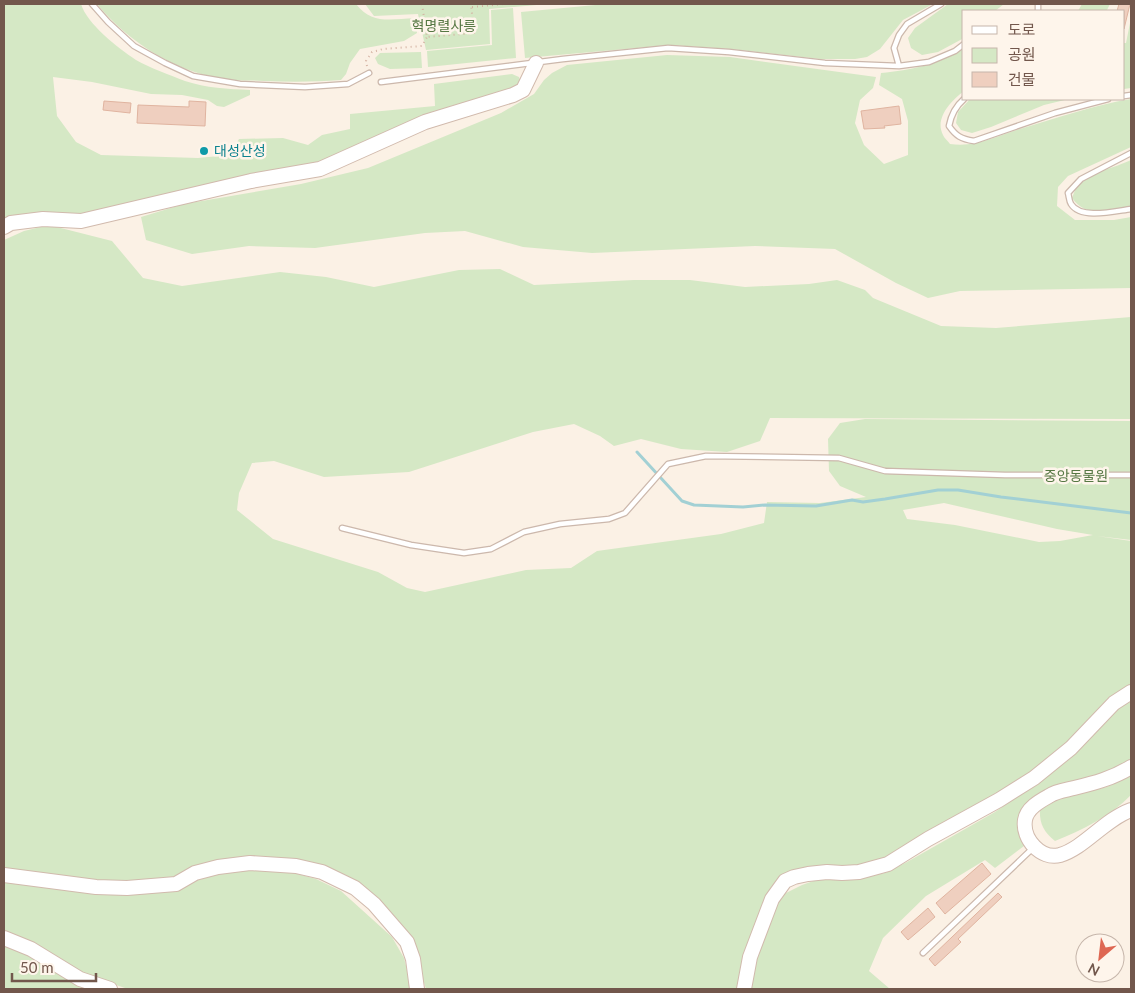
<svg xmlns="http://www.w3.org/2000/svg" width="1135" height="993" font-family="Lato,'Noto Sans KR',sans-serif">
	<rect width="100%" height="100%" fill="#fbf1e5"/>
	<!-- green -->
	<path fill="#d5e8c5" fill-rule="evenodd" d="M4 4H81C87 24 118 48 136 60 148 67 172 76 185 81 206 88 228 89 250 90V95L224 107 217 106 208 100 182 95 151 94 92 82 53 77 57 116 76 142 101 155 198 158 230 155 239 139 283 138 308 145 322 135 350 129V114L435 106 434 84 512 74 519 77 521 83 514 90 323 163 132 202 88 215 26 214 11 216 4 220Z
		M97 4H356C372 25 391 19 415 18L417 33 404 41 360 49 350 63 346 74 341 80C315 82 290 82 264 81 254 80 244 81 234 80 181 76 130 44 97 4Z
		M365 4H548L489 9 490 44 426 50 418 14 374 16Z
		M606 4H933L903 20 880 49 867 57 855 59H821L731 49 670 45 525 58 521 12Z
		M948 4H1004L995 11H964V38L938 52 922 55 911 48 908 38 915 28Z
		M1082 4H1110L1107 10 1104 11H1078Z
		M513 8 516 58 428 67 427 51 492 45 491 10Z
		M1131 18V88L1124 89V43H1126Z
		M964 48V91C952 100 934 118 943 135 944 138 948 141 950 144 975 148 997 136 1020 129 1057 118 1094 105 1131 99V147L1068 176 1058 187 1057 206 1075 220H1114L1131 217V288L960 291 928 298 896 283 835 249 755 246 592 253 523 247 465 231 425 233 315 248 249 246 192 254 146 240 141 217 184 204 301 184 368 168 501 113 534 94 544 80 552 73 567 65 667 55 730 57 876 77 873 88 860 100 855 123 864 145 884 164 908 155V121L902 99 879 85 881 73C911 70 938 65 964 48Z
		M421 52 422 68 390 69 378 64 375 58 380 53Z
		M970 99H1069L1044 105 991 127 972 133 961 130 956 123 958 112Z
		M1131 160V208C1109 211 1087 219 1072 198 1074 193 1076 187 1079 183 1089 173 1117 167 1131 160Z
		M49 225 112 241 143 278 182 286 280 272 326 277 374 287 459 270 500 269 534 285 634 280H690L745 287 809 284 837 280 865 290 873 298 941 326 996 328 1131 317V419L770 418 760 441 727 452 681 449 641 439 614 446 600 436 574 424 533 432 409 472 324 477 274 461 252 463 239 493 237 510 273 539 378 572 407 588 425 592 526 570 571 568 597 551 721 534 764 523 767 502 820 503 866 497 840 486 829 471 828 439 840 423 865 419 1131 421V540L1097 536 1131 541V688L1031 774 897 854 864 867 781 876 766 895 746 953 739 989H426L414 950 331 871 289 858H256L190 870 168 879 116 883 4 869V240L24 231ZM944 503 1057 529 1093 535 1060 541 1039 542 955 525 907 519 903 510Z
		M1130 698H1131V762L1023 810 1018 828 1024 846 995 868 985 860 926 896 883 938 869 971 890 989H751L753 959 778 901 786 893 802 885 819 879H846L885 873 907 862 995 812 1044 778Z
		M1131 774V795C1111 816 1082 830 1055 841 1043 831 1039 823 1040 807L1050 801 1107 787Z
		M252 868 283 870 316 879 341 891 392 937 404 958 412 989H128L83 974 40 948 4 931V882L78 892 128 894 180 887 198 880 223 873Z
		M4 944 18 949 95 989H4Z"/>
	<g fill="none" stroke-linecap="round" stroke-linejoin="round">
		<!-- stream -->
		<path stroke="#a2d0d4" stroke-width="3" d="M637 452 682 501 694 505 743 507 765 505 816 506 852 500 863 502 885 499 938 490H958L1001 497 1131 513"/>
	</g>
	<!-- building -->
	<path fill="#efcfbf" stroke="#e0b4a0" d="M1119 4H1130L1124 29V11H1117Z
		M104 101 131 103 130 113 103 110Z
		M189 101 206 102 205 126 137 123 138 105 189 107Z
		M899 106 901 124 884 126 885 128 864 129 861 111Z
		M982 863 991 874 945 914 936 903Z
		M998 893 1002 897 958 939 961 942 935 966 929 959Z
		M928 908 935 917 908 940 901 932Z"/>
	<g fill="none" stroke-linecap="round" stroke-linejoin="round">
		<!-- lane casing -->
		<g stroke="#ccb8ac" stroke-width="7">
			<path id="lane" d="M92 4 108 22 134 46 165 63 193 76 240 84 305 87 348 84 369 73
				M1038 4V11
				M899 66 894 48 899 35 907 24 941 4
				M381 82 563 59 668 48 729 52 825 63 899 66 929 62 955 51 964 44
				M1124 96 1131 95
				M964 99C956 106 951 115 949 126 956 136 961 139 974 141L1055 113 1108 99
				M1131 153 1081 179 1068 193C1069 196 1069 201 1071 204 1081 220 1115 211 1131 209
				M342 528 411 545 464 553 491 549 524 532 560 524 609 519 625 513 668 464 706 456 839 458 885 471 1005 475H1131
				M923 953 1033 848"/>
		</g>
		<!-- secondary casing -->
		<g stroke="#d1baad" stroke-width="16">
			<path id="secondary" d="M4 227 11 223 43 219 81 221 251 181 320 169 425 122 513 95 523 90 536 63
				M1131 767C1113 778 1095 783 1074 788 1066 790 1056 791 1049 796 1040 801 1027 808 1025 820 1022 839 1041 860 1060 855 1084 848 1104 820 1131 810
				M4 875 96 887 127 888 176 884 195 873 218 867 250 863 296 866 322 872 355 888 374 904 407 942 413 959 417 989
				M4 938 31 949 80 979 110 989
				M744 989 750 957 772 899 785 881 794 877 808 874 827 872 842 873 859 872 888 864 928 839 999 800 1034 778 1071 748 1114 703 1131 692"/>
		</g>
		<!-- path -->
		<path stroke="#d4b2a2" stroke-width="2" stroke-dasharray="1 4" stroke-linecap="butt" d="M422 4 427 37 474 33 471 4
			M472 7 504 4
			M367 66 366 61 372 52 383 49 422 46 427 37"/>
		<!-- lane -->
		<use href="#lane" stroke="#fff" stroke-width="4.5"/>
		<!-- secondary -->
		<use href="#secondary" stroke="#fff" stroke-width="14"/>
	</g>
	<!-- markers -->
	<circle fill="#0f9aa8" stroke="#fef5eb" stroke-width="2" cx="204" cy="151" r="5"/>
	<g text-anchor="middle" stroke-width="5" stroke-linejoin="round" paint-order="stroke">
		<!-- park labels -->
		<g font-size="14" fill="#577844" stroke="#fef5eb">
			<text x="444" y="31">혁명렬사릉</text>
			<text x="1076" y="481">중앙동물원</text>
		</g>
		<!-- culture labels -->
		<g font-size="14" fill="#0d838f" stroke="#fef5eb" text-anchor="start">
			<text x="214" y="156">대성산성</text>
		</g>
	</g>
	<!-- border -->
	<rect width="1135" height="993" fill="none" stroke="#72574c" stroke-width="10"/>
	<!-- legend -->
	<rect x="962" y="10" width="162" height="90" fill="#fef5eb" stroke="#c6b6ab"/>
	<rect x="972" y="26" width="25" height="8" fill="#ffffff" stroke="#c6b6ab"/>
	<text x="1008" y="35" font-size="15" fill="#72574c">도로</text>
	<rect x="972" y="48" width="25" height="15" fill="#d5e8c5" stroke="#c6b6ab"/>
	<text x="1008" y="60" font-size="15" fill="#72574c">공원</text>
	<rect x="972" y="72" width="25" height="15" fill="#efcfbf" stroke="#c6b6ab"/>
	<text x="1008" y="85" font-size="15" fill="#72574c">건물</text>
	<!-- north arrow -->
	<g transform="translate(1100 958) rotate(208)"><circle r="24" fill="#fef5eb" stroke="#c6b6ab"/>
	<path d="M0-4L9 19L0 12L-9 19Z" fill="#de6752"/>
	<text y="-8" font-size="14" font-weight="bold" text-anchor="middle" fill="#72574c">N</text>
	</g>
	<!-- scale -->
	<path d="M12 973v8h84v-8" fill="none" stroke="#72574c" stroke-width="2.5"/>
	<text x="20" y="973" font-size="15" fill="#72574c" stroke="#fef5eb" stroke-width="4" paint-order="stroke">50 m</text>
</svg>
